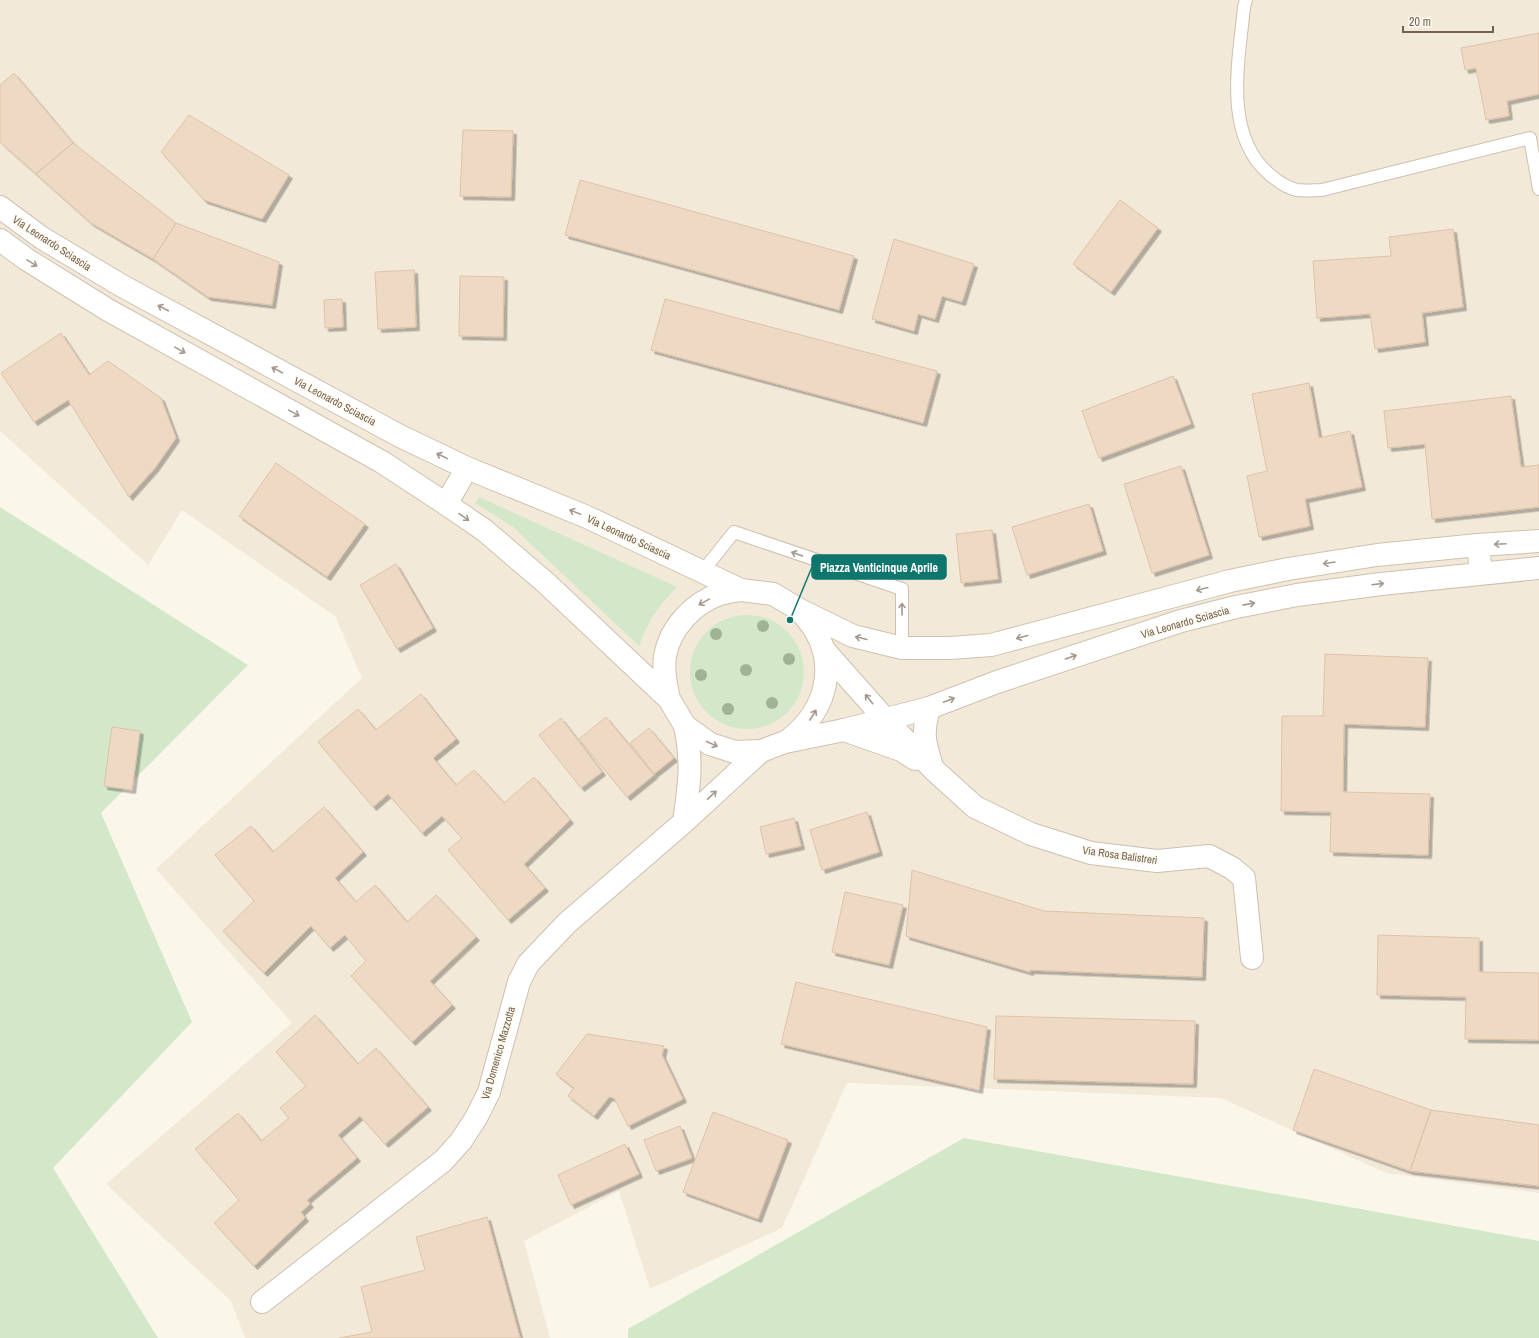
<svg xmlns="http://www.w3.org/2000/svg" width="1539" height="1338" font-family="'Archivo Narrow',sans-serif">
	<defs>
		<filter id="shadow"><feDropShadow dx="3.5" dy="3.5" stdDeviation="0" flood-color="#0004"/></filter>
	</defs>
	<rect width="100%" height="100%" fill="#fbf6ea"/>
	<!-- residential -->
	<path fill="#f2e9d9" d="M0 0H1539V1193L1386 1173 1221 1098 847 1083 782 1228 650 1289 619 1191 524 1241 550 1338H245L231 1301 106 1184 292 1023 156 869 362 678 335 616 182 510 148 565 0 431Z"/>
	<!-- green -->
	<path fill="#d2e8c9" d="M479 497 677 587C659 605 647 622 639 646L513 527 475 503Z
		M0 507 248 665 101 813 192 1022 53 1168 158 1338H0Z
		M690 672a57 57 0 1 1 114 0a57 57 0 1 1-114 0Z
		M964 1138 1539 1241V1338H628V1329Z"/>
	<!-- building -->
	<path fill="#eedac4" stroke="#dfc2a6" filter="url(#shadow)" d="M1539 33V94L1507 101 1509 116 1486 120 1476 68 1465 70 1461 48Z
		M14 73 73 143 36 174 0 142V85Z
		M189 115 289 175 262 219 204 200 161 152Z
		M463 130 513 131 511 197 460 196Z
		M73 143 176 223 153 259 91 223 36 174Z
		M580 180 854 256 839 310 565 235Z
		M1120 200 1158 228 1111 292 1073 264Z
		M176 223 279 262 272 305 208 297 153 259Z
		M1453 229 1463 307 1422 313 1425 342 1375 349 1370 314 1317 318 1313 261 1391 256 1389 237Z
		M894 239 974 264 962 302 942 296 935 319 918 314 914 331 872 319Z
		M414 270 416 327 378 329 375 272Z
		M460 276 504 277 503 337 459 336Z
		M342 299 343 327 325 328 324 300Z
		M665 299 937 371 923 423 651 350Z
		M61 333 89 375 108 361 161 398 176 438 155 468 129 497 68 400 34 422 1 373Z
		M1173 376 1191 424 1099 458 1082 411Z
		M1309 383 1319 438 1350 431 1362 487 1305 499 1310 526 1259 537 1247 476 1267 471 1252 394Z
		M1511 396 1521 467 1539 465V507L1432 519 1425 444 1388 448 1384 411Z
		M276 463 365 524 327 577 239 516Z
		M1181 466 1209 555 1152 573 1124 484Z
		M1089 504 1103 551 1027 575 1012 527Z
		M992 530 998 579 961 583 956 534Z
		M396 564 433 628 397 649 360 585Z
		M1325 654 1428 658 1425 727 1344 724 1343 792 1430 794 1428 855 1330 852 1331 812 1281 811 1282 716H1323Z
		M421 694 456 739 433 758 456 785 474 770 504 803 534 777 570 820 524 864 545 888 508 920 448 850 462 838 442 816 422 833 388 794 373 807 318 742 358 709 376 730Z
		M606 717 654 775 627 797 579 739Z
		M561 718 602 772 581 788 539 735Z
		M112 727 140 731 132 790 104 786Z
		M649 728 674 758 654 774 630 743Z
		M324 807 363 852 335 878 356 902 375 885 407 922 436 895 476 937 430 981 452 1005 412 1042 351 976 366 961 345 935 330 948 311 926 264 973 223 931 254 901 215 855 251 826 273 852Z
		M867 812 879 852 822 870 810 830Z
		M794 818 801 846 766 854 760 827Z
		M912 870 1044 911 1204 918 1202 977 1030 970V972L906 936Z
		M845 892 903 905 889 965 832 952Z
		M1378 935 1479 938V972L1539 973V1040L1465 1039 1466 997 1377 995Z
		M796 982 987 1027 979 1090 781 1044Z
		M315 1015 358 1064 376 1048 428 1107 385 1144 360 1116 338 1135 357 1158 307 1200 310 1204 301 1212 305 1218 254 1266 214 1223 239 1200 195 1149 238 1113 261 1141 289 1118 280 1108 306 1086 276 1052Z
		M996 1016 1195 1021 1193 1084 994 1079Z
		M587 1034 664 1046 662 1055 683 1099 628 1126 614 1098 609 1097 594 1116 568 1096 574 1088 556 1074Z
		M1314 1069 1431 1110 1410 1171 1293 1130Z
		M1431 1110 1539 1125V1186L1410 1171Z
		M713 1112 788 1140 758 1219 683 1192Z
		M680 1126 692 1158 656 1171 644 1140Z
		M625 1144 639 1174 571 1205 558 1175Z
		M487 1217 520 1338H339L372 1332 361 1287 425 1270 416 1237Z"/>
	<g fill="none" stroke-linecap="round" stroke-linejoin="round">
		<!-- lane casing -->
		<g stroke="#ccc0b1" stroke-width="14">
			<path id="lane" d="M1246 0 1244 7C1239 60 1223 133 1268 173 1277 181 1286 188 1297 190 1305 191 1314 190 1322 190L1530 138 1539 189
				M703 571 734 532 902 589V648"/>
		</g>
		<!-- street casing -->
		<g stroke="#ccc0b1" stroke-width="24">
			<path id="street" d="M446 504 467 468
				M1478 545 1481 573
				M823 649 885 719 933 769 975 807 1031 834 1091 853 1157 861 1209 856 1232 868 1244 878 1252 958
				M929 708C922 734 924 741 932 766
				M844 730 901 750 915 759
				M684 822C689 785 693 764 685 726
				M262 1302 443 1161 461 1141 476 1118 489 1092 519 982 528 964 567 923 684 822 761 751"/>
		</g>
		<!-- secondary casing -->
		<g stroke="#cfc1ae" stroke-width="24">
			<path id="secondary" d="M0 207 42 238 124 287 400 436 467 468 587 517 741 590 773 594 800 610 853 636 902 648H950L991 645 1230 581 1288 569 1377 555 1478 545 1539 541
				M0 240 26 259 108 310 382 462 446 504 484 530 546 583 669 699 685 726 710 744 735 752 761 751 785 742 844 730 929 708 997 682 1181 621 1236 607 1297 595 1381 584 1539 568
				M669 699C666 685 663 671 665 656 670 628 693 603 720 594 726 592 734 591 741 590
				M786 742C831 709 841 655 802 613"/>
		</g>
		<!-- lane -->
		<use href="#lane" stroke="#fff" stroke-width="12"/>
		<!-- street -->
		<use href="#street" stroke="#fff" stroke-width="22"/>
		<!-- secondary -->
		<use href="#secondary" stroke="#fff" stroke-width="22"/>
	</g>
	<!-- trees -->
	<g fill="#9fb493">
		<circle cx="763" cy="626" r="6"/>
		<circle cx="716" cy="634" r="6"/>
		<circle cx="789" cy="659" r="6"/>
		<circle cx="746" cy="670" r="6"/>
		<circle cx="701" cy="675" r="6"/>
		<circle cx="772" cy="703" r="6"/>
		<circle cx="728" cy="709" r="6"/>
	</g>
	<!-- one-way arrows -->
	<defs><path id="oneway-shaft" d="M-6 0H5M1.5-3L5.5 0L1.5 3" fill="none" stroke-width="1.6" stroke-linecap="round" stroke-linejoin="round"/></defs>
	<g stroke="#a5988d">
		<use href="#oneway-shaft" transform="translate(32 263) rotate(32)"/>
		<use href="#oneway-shaft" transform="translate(163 308) rotate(-152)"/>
		<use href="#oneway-shaft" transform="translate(180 350) rotate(29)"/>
		<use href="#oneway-shaft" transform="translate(277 370) rotate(-152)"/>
		<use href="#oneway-shaft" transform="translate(294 413) rotate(29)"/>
		<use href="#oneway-shaft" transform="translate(442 456) rotate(-154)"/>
		<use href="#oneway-shaft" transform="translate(575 512) rotate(-158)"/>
		<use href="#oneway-shaft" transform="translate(464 517) rotate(35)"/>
		<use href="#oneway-shaft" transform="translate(1500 544) rotate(177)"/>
		<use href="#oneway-shaft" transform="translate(797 554) rotate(-161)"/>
		<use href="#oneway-shaft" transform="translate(1329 563) rotate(171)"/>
		<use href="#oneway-shaft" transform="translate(1378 584) rotate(-7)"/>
		<use href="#oneway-shaft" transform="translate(1202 589) rotate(165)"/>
		<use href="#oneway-shaft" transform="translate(704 602) rotate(151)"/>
		<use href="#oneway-shaft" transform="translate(1249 604) rotate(-11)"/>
		<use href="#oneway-shaft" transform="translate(902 609) rotate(-90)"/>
		<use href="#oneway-shaft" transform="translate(1022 637) rotate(165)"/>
		<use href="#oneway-shaft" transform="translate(861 638) rotate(-166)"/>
		<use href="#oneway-shaft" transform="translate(1071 657) rotate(-19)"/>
		<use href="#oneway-shaft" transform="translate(869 699) rotate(-129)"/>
		<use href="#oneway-shaft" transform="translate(949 700) rotate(-21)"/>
		<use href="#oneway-shaft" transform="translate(813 715) rotate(-58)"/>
		<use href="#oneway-shaft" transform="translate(712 744) rotate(24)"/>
		<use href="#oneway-shaft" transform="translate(712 795) rotate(-44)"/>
	</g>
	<g text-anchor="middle" stroke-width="3" stroke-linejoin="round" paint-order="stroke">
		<!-- street labels -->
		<g font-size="11" fill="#74614f" stroke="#fefaf0">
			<text transform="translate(52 243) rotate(33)" y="4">Via Leonardo Sciascia</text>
			<text transform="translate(335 401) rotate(28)" y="4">Via Leonardo Sciascia</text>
			<text transform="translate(629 537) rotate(25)" y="4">Via Leonardo Sciascia</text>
			<text transform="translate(1185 622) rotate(-16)" y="4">Via Leonardo Sciascia</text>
			<text transform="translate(1120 855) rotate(8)" y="4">Via Rosa Balistreri</text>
			<text transform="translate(498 1053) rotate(-74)" y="4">Via Domenico Mazzotta</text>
		</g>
	</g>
	<!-- callouts -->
	<path fill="none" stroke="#0f766e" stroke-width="1.5" d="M790 620L812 567"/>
	<circle fill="#0f766e" stroke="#fefaf0" stroke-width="1.5" cx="790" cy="620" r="4"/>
	<rect fill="#0f766e" stroke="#0f766e" stroke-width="1.5" x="812" y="555" width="134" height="24" rx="4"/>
	<g font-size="12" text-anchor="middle" font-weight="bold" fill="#fff">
		<text x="879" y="572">Piazza Venticinque Aprile</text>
	</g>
	<!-- scale -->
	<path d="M1403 26v6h90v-6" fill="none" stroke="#74614f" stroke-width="2"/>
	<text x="1409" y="26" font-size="12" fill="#74614f" stroke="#fefaf0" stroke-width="3" paint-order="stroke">20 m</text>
</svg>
